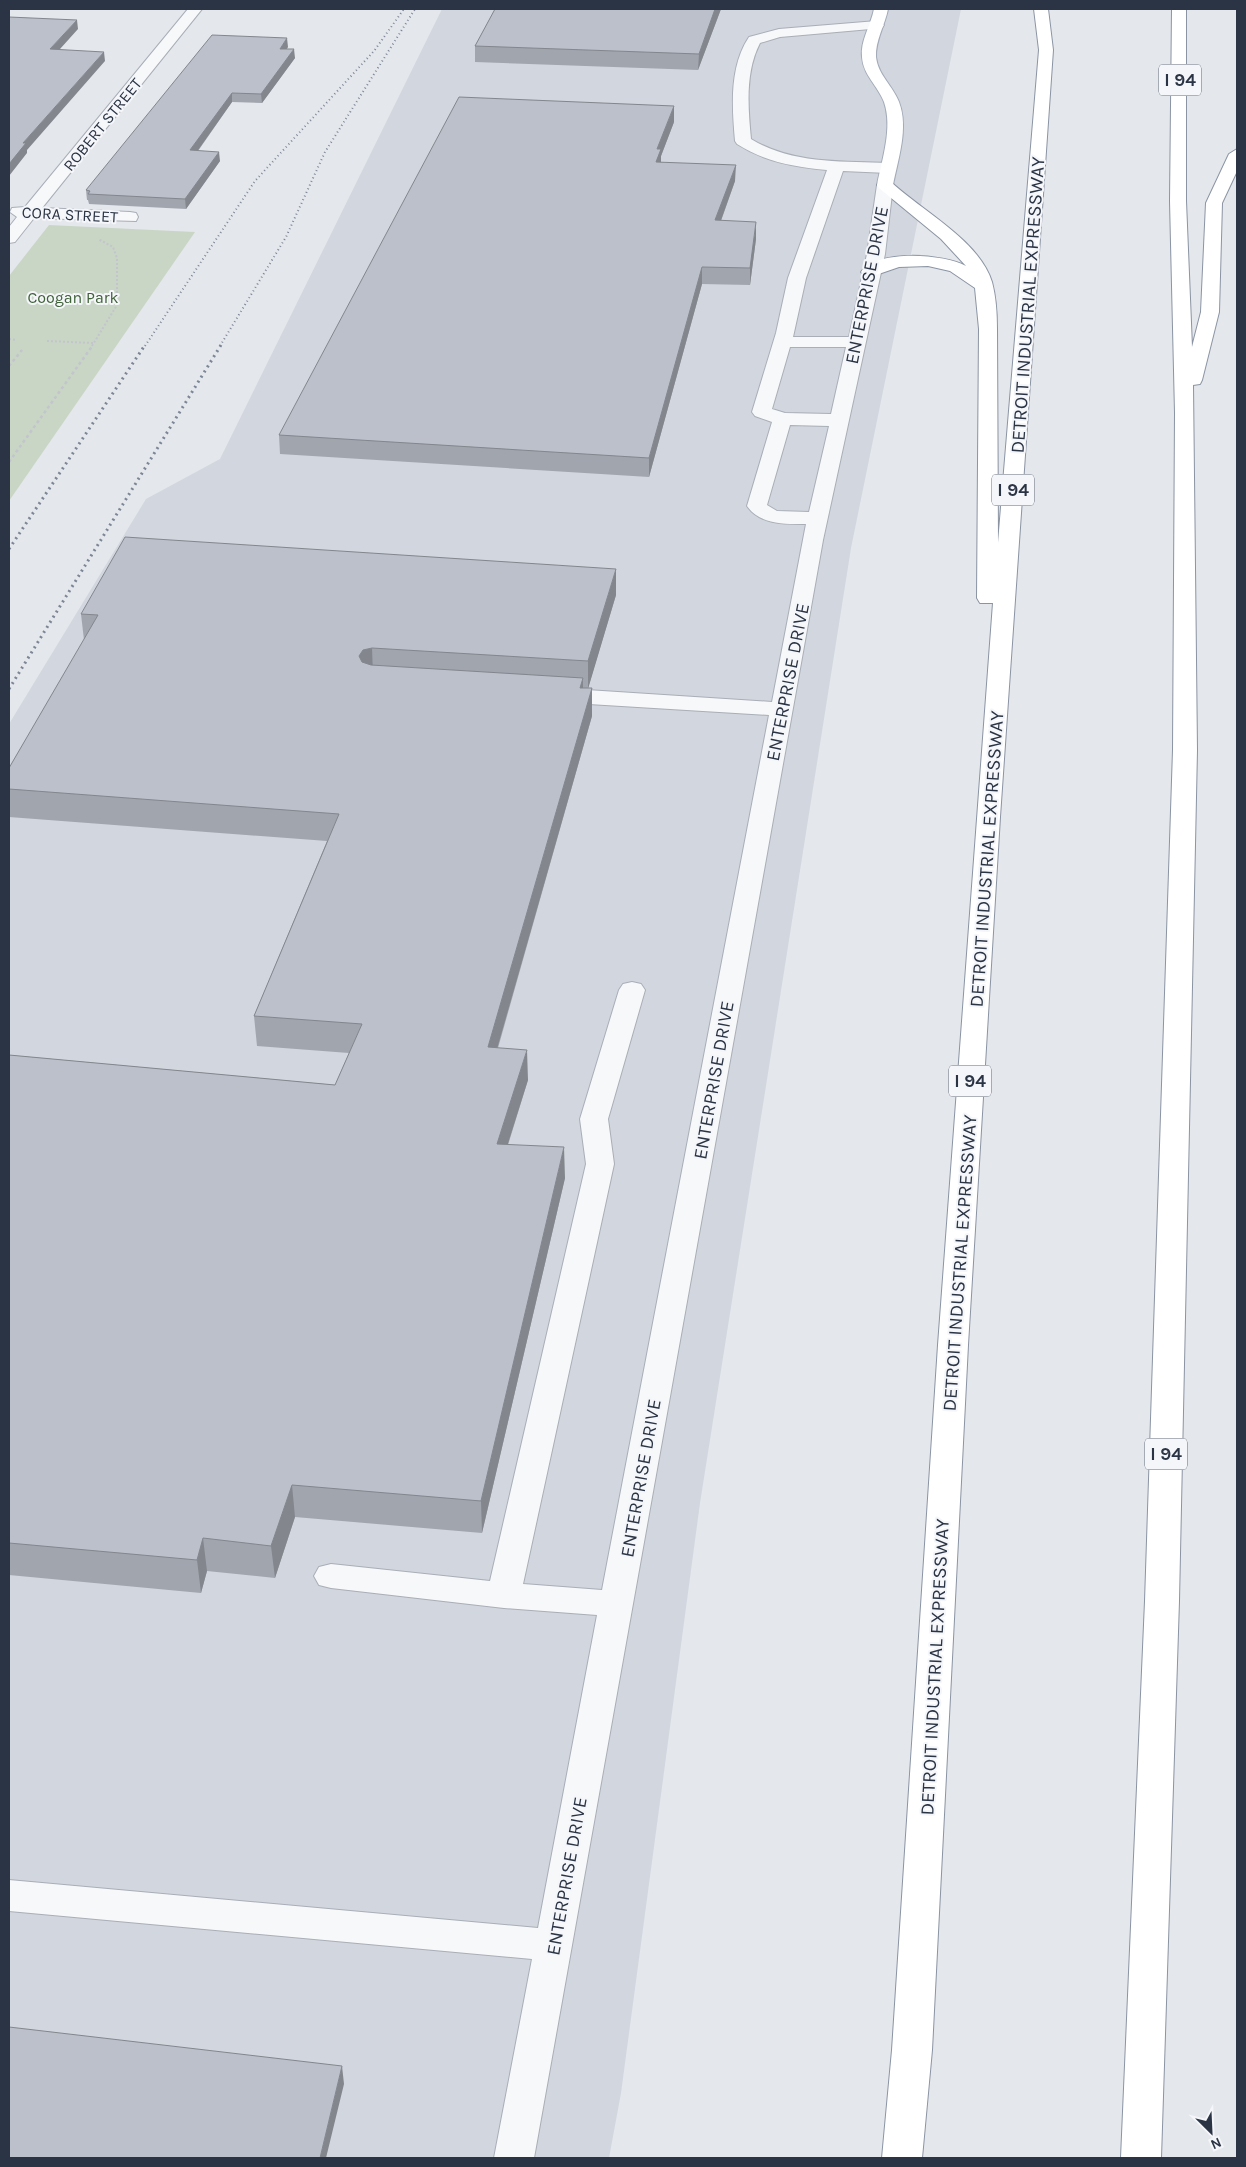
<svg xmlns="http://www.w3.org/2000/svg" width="1246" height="2167" font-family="Karla,sans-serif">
	<rect width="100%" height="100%" fill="#e4e7ec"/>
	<!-- built -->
	<path fill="#d2d6de" d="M442 9H961L851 548 700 1503 621 2093 609 2158H9V724L146 499 220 459Z"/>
	<!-- green -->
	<path fill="#c9d6c5" d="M49 225 195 232 9 501V276Z"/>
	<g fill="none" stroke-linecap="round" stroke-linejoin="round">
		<!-- minor casing -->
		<g stroke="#a9aeb7" stroke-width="2">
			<path id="minor" d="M188 9H202L42 208 130 212 136 213 138 217 136 221 34 218 15 242 9 243V227L17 217 10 212 12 208 25 207Z
				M877 21 884 25 882 28 780 37 760 43C745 72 748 107 751 139 792 164 842 161 888 163L896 168 888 173 843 171 806 278 793 337H849L867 254 877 185 885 180 891 182 893 185 885 254 823 540 534 2158H494L532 1959 9 1911V1880L538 1928 597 1615 504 1608 331 1588 319 1585 314 1576 319 1567 331 1564 490 1581 586 1164 580 1119 619 990 623 984 632 982 641 984 645 990 608 1119 614 1164 523 1584 602 1590 769 715 556 702 548 700 545 695 548 690 556 688 772 702 806 524C785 524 760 525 747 506L772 422 755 416 752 412 776 333 788 278 827 170C795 167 765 162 737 144L735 141C732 107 729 67 749 37L779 29ZM790 347H846L831 414 785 413 772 409ZM790 425 829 426 809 512 777 511 767 505Z"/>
		</g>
		<!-- major casing -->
		<g stroke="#a3abb8" stroke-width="2">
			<path id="major" d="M874 9H888C885 25 875 41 876 57 878 75 893 86 899 102 909 128 898 159 893 185L885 190 877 185C882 159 893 128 884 102 878 86 863 75 862 57 860 41 871 25 874 9Z"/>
		</g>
		<!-- highway casing -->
		<g stroke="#8b94a3" stroke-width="2">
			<path id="highway" d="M1034 9H1048L1053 50 1000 817 968 1345 932 2050 922 2158H882L892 2050 938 1345 993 603H980L977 598 979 329 975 288 950 271 928 266 899 267 870 277 864 276 861 272C877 249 944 254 966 266L941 239 879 188 877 185 879 182H891C922 211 979 240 992 282 996 297 997 313 997 329L998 543 1039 50Z
				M1172 9H1186V201L1192 347 1201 312 1206 203 1229 154 1237 149V171L1222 203 1219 312 1202 380 1200 384 1193 385 1197 750 1179 1601 1161 2158H1121L1145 1601 1173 750 1175 413 1170 201Z"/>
		</g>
		<!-- path-far1 -->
		<path stroke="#c2c5cb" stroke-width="2" stroke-dasharray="2 2" stroke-linecap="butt" d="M9 339 16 340
			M47 341 93 343
			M92 346 117 305V258L113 247 98 239"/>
		<!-- path -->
		<path stroke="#c2c5cb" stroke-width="2.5" stroke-dasharray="3 3" stroke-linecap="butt" d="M9 366 22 350
			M9 462 93 345"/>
		<!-- minor -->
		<use href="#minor" fill="#f7f8fa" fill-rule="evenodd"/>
		<!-- major -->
		<use href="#major" fill="#fff" fill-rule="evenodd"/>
		<!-- highway -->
		<use href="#highway" fill="#fff" fill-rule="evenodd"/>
		<!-- rail-far1 -->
		<path stroke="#7d8696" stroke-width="2" stroke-dasharray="1 3" stroke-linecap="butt" d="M145 346 255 181 374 51 404 9
			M220 346 286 237 325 152 415 9"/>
		<!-- rail -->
		<path stroke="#7d8696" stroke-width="3" stroke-dasharray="2 4" stroke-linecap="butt" d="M9 549 145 345
			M9 689 221 345"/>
	</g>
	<!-- wall -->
	<path fill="#a1a5ae" d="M495 9H721L698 70 475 62V46Z
		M288 47 287 49 295 58 262 103 232 102 198 151 220 161 186 209 89 204 88 200H87L86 190Z
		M674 122 661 156V162L735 181 721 221 756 239 750 285 702 284 649 477 280 454 279 435Z
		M616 595 588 688H592V716L498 1048 528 1080 508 1145 565 1178 482 1533 295 1517 275 1578 207 1571 201 1593 9 1575V1055L335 1085 349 1053 257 1046 254 1016 327 841 9 817V768L84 640 81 614Z"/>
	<!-- shaded-wall -->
	<path fill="#83868d" d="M715 9H721L698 70 699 54Z
		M77 20 78 29 51 59 50 49Z
		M287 38 288 47 280 58V49Z
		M294 49 295 58 262 103 261 94Z
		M104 52 105 61 27 150V153L9 176V164L23 143Z
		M232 93V102L191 160 190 150Z
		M674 106V122L661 156V165L656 162 657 149Z
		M219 152 220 161 186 209 185 199Z
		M736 165 735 181 715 237V220Z
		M756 222V239L750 285V268Z
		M702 267V284L649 477V458Z
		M616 569V595L588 689V661Z
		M372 648 373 675 365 677 359 656 363 650Z
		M583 678V706L580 688Z
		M592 688V716L489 1077 488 1047Z
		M527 1050 528 1080 498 1175 497 1144Z
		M564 1147 565 1178 482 1533 481 1501Z
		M292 1485 295 1517 275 1578 271 1546Z
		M203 1538 207 1571 201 1593 197 1560Z
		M342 2066 344 2084 326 2158H320Z"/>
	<!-- building -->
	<path fill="#bbc0ca" stroke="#83868d" d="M495 9H715L699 54 475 46Z
		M9 17 77 20 50 49 104 52 23 143H26L9 164Z
		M212 35 287 38 280 49H294L261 94 232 93 190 150 219 152 185 199 88 194 90 191 86 190Z
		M459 97 674 106 657 149H661L656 162 736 165 715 220 756 222 750 268 702 267 649 458 279 435Z
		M125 537 616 569 588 661 372 648 363 650 359 656 362 662 371 665 583 678 580 688H592L488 1047 527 1050 497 1144 564 1147 481 1501 292 1485 271 1546 203 1538 197 1560 9 1543V1055L335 1085 362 1024 254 1016 339 814 9 789V768L98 615 81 614Z
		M9 2027 342 2066 320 2158H9Z"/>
	<g text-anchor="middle" stroke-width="4" stroke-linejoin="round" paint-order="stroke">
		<!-- far-street labels -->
		<g font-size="16" fill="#2b3445" stroke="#f4f6f9">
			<text transform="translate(102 124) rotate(-51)" y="6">ROBERT STREET</text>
			<text transform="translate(70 214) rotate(3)" y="6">CORA STREET</text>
		</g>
		<!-- far-park labels -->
		<g font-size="16" fill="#3f6138" stroke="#f4f6f9">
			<text x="73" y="303">Coogan Park</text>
		</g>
		<!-- shield labels -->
		<g fill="#f4f6f9" stroke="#676e7b" stroke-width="1">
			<rect x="1159" y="64.5" width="42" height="31" rx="4"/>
			<rect x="992" y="474.5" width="42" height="31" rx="4"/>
			<rect x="949" y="1065.5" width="42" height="31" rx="4"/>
			<rect x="1145" y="1438.5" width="42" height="31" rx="4"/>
		</g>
		<g font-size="18" font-weight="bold" fill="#2b3445">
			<text x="1180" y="86">I 94</text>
			<text x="1013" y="496">I 94</text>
			<text x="970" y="1087">I 94</text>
			<text x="1166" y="1460">I 94</text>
		</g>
		<!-- street labels -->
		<g font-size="19" fill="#2b3445" stroke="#f4f6f9">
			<text transform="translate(866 285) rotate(-79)" y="7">ENTERPRISE DRIVE</text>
			<text transform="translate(1027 305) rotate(-86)" y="7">DETROIT INDUSTRIAL EXPRESSWAY</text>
			<text transform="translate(787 682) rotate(-79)" y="7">ENTERPRISE DRIVE</text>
			<text transform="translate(986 859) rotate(-86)" y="7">DETROIT INDUSTRIAL EXPRESSWAY</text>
			<text transform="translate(713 1080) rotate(-80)" y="7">ENTERPRISE DRIVE</text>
			<text transform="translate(959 1263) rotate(-86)" y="7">DETROIT INDUSTRIAL EXPRESSWAY</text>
			<text transform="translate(640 1478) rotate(-80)" y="7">ENTERPRISE DRIVE</text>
			<text transform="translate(934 1667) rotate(-87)" y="7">DETROIT INDUSTRIAL EXPRESSWAY</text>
			<text transform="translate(566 1876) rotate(-80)" y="7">ENTERPRISE DRIVE</text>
		</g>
	</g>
	<!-- border -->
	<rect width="1246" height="2167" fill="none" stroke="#2b3445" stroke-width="20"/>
	<!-- north arrow -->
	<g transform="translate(1211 2132) rotate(156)" stroke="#f4f6f9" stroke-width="4" paint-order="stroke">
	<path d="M0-4L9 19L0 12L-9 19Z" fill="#2b3445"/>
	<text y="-8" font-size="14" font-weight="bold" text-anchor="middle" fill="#2b3445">N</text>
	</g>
</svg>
